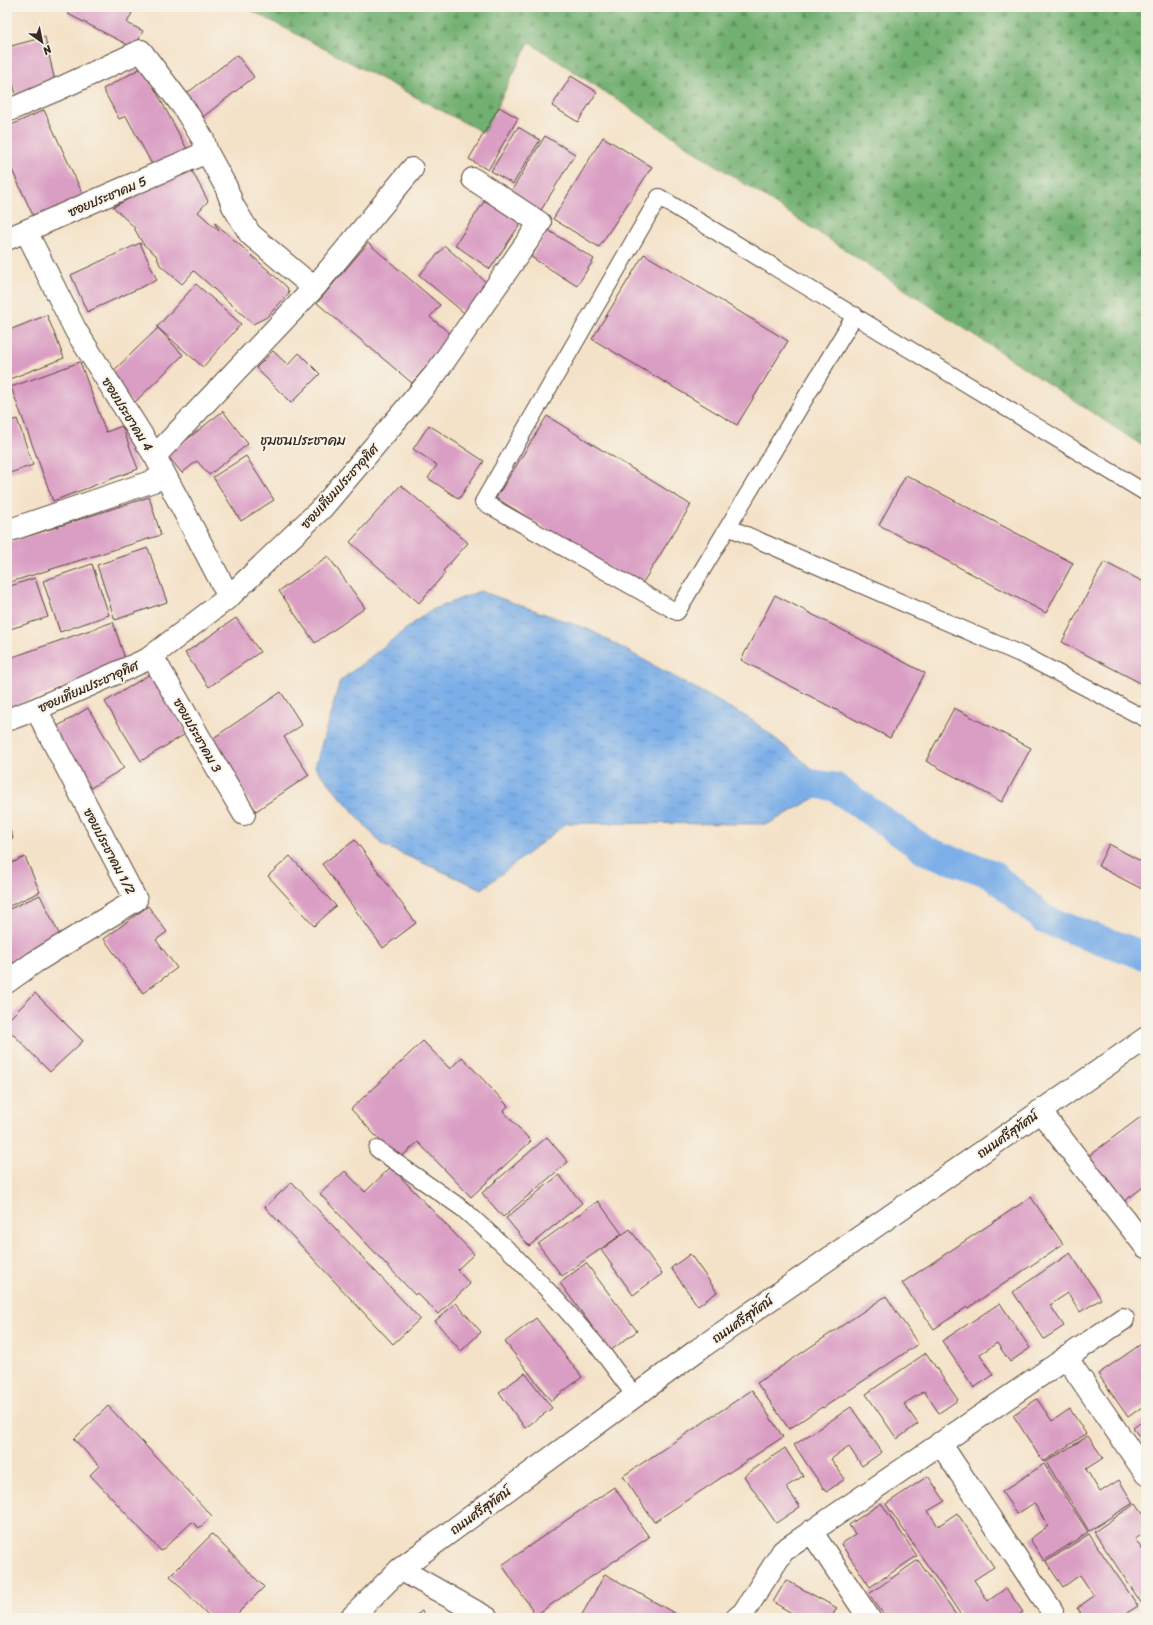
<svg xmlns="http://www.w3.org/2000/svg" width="1153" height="1625" font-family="Sriracha,'Playpen Sans Thai',sans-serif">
	<defs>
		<pattern id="forest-firs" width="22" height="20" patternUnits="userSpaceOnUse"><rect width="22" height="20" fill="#72b071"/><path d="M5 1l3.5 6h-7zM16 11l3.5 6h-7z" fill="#5f8f5c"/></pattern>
		<pattern id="water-ripples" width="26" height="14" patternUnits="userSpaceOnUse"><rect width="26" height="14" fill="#7bafe8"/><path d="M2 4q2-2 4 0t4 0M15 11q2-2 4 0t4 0" fill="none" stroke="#668fbb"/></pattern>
	</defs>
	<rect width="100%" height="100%" fill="#f7f3e8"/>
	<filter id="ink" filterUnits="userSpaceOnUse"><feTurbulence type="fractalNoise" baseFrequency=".025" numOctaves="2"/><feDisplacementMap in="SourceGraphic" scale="8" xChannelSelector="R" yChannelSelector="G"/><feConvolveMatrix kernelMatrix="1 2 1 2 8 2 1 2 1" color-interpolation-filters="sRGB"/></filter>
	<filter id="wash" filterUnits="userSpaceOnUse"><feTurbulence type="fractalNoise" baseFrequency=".012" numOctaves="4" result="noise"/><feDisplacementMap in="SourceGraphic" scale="16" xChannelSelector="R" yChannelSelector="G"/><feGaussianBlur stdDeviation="0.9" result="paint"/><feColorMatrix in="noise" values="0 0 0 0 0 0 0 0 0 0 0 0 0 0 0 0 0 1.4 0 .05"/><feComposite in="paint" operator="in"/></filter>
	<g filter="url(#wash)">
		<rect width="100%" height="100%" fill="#f4e2c8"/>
		<!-- forest -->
		<path fill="url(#forest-firs)" stroke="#566d48" d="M245 7H1146V448L529 42 484 133Z"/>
		<!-- water -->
		<path fill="url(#water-ripples)" stroke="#5b6c83" d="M480 591 590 630 752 720 835 787 768 824 567 823 482 889 382 845 315 767 340 681 429 611Z"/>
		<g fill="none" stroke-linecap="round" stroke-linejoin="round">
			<!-- canal -->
			<path stroke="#7bafe8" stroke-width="29" d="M795 781 835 787 926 851 992 874 1045 920 1146 956"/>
		</g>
		<g id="blocks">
			<!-- building -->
			<path fill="#da9ec4" d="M71 7H135L127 23 143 31 134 48 68 14Z
				M45 37 56 86 16 95 7 57V47Z
				M237 55 254 77 199 120 182 97Z
				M143 67 188 151 155 170 126 116 119 119 103 89Z
				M571 76 597 92 578 122 552 106Z
				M499 107 518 118 488 170 469 159Z
				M44 110 85 199 36 222 7 159V127Z
				M518 127 540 140 513 184 491 171Z
				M545 136 575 154 537 217 507 198Z
				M603 137 652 167 599 247 553 219Z
				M190 167 208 201 198 212 219 231 214 222 287 287 289 293 267 317 253 324 194 271 182 284 160 265 156 255 143 244 133 226 113 207Z
				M490 193 525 217 490 269 455 245Z
				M548 230 594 259 577 286 531 257Z
				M140 243 157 280 87 312 71 275Z
				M368 243 440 305 430 317 453 336 412 383 317 303Z
				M445 246 494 289 469 317 419 275Z
				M644 254 788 341 737 425 592 339Z
				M196 284 241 324 203 367 157 327Z
				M47 315 64 358 7 380V331Z
				M158 328 183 355 133 404 107 377Z
				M273 351 288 365 299 353 320 374 291 403 256 368Z
				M80 362 106 432 122 426 138 469 53 501 11 387Z
				M223 411 248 444 209 475 197 461 182 473 167 455Z
				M547 416 691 505 640 587 496 498Z
				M17 419 33 465 7 474V422Z
				M429 425 484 461 459 499 428 478 437 465 413 449Z
				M246 456 274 500 241 521 213 477Z
				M906 475 1073 563 1046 613 879 525Z
				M401 485 468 543 443 571 445 573 419 603 350 542Z
				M149 497 161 535 7 583V543Z
				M148 548 167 602 115 620 97 565Z
				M328 556 365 608 315 643 279 591Z
				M1104 562 1146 583V686L1062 642Z
				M92 564 109 615 60 632 43 581Z
				M35 578 48 617 7 630V587Z
				M775 595 925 673 890 738 741 660Z
				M236 618 260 652 209 687 185 653Z
				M113 622 127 665 7 708V659Z
				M150 674 187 733 141 761 105 702Z
				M281 692 302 725 284 737 309 775 256 811 209 741Z
				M88 708 124 768 89 789 53 729Z
				M954 708 1031 748 1002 802 926 761Z
				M7 823 13 838 7 840Z
				M355 840 416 923 383 948 322 864Z
				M1109 844 1146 864V882L1142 889 1098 866Z
				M290 856 336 906 314 926 268 876Z
				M25 857 40 892 7 907V865Z
				M40 895 62 940 9 965 7 960V910Z
				M148 906 167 932 156 940 177 968 143 993 104 939Z
				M35 993 83 1041 50 1072 7 1028V1021Z
				M423 1041 450 1069 462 1057 508 1106 503 1111 531 1141 471 1197 418 1142 398 1160 351 1109Z
				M1146 1105V1185L1122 1203 1087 1157 1146 1113 1142 1108Z
				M547 1137 568 1162 503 1217 482 1193Z
				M391 1167 474 1254 457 1270 470 1284 438 1314 417 1293 415 1295 320 1194 345 1171 365 1192Z
				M559 1175 582 1203 529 1246 506 1218Z
				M292 1182 420 1319 393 1344 265 1207Z
				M1031 1197 1063 1244 968 1308 967 1307 934 1329 902 1283Z
				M598 1201 622 1234 562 1276 538 1244Z
				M630 1229 662 1274 633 1295 601 1250Z
				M1070 1253 1101 1299 1080 1312 1068 1293 1050 1305 1064 1326 1044 1339 1013 1292Z
				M690 1254 717 1292 698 1306 671 1268Z
				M586 1263 637 1331 610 1351 560 1283Z
				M886 1296 918 1344 823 1408 822 1407 789 1429 757 1383Z
				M456 1303 481 1332 461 1351 435 1321Z
				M1000 1303 1030 1348 1010 1362 997 1343 980 1354 993 1375 974 1388 942 1341Z
				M536 1318 582 1377 551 1401 505 1342Z
				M1144 1342 1146 1345V1404L1128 1417 1098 1374Z
				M926 1353 958 1400 939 1413 924 1391 904 1404 918 1424 897 1439 866 1394Z
				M525 1373 552 1408 525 1428 499 1392Z
				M752 1390 783 1437 654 1522 623 1476Z
				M1037 1399 1052 1421 1070 1409 1086 1434 1043 1462 1013 1415Z
				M108 1406 212 1516 199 1528 192 1522 161 1551 90 1475 99 1466 74 1439Z
				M851 1407 882 1452 862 1466 849 1447 831 1459 845 1479 826 1492 794 1445Z
				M1146 1419V1446L1133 1428Z
				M1088 1436 1103 1458 1086 1469 1100 1492 1119 1480 1133 1503 1089 1531 1046 1462Z
				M785 1448 803 1476 786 1487 800 1507 776 1523 744 1476Z
				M1044 1464 1088 1532 1044 1561 1030 1539 1048 1526 1034 1503 1017 1514 1002 1492Z
				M928 1476 945 1501 928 1511 938 1526 957 1513 994 1567 974 1580 988 1601 1006 1588 1023 1612 1014 1618H963L886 1504Z
				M614 1487 649 1537 536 1615 502 1565Z
				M881 1503 917 1556 870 1587 841 1544 855 1535 849 1525Z
				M1136 1503 1146 1517V1532L1135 1539 1146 1555V1601L1142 1604 1094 1532Z
				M212 1534 264 1587 233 1618H211L170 1576Z
				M1089 1534 1138 1606 1119 1618H1083L1077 1608 1094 1596 1080 1575 1063 1587 1046 1562Z
				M918 1560 958 1618H886L869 1594Z
				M605 1574 683 1618H580Z
				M786 1580 837 1608 831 1618H793L795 1615 773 1602Z
				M422 1611 426 1618H412Z"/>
		</g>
	</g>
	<g filter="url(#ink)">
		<use href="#blocks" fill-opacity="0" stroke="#574638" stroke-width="1"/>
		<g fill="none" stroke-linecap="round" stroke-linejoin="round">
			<!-- service casing -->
			<g stroke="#574638" stroke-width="18">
				<path id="service" d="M855 315 677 612 483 502 659 197 1146 493
					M728 527 1027 657 1146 719
					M377 1149 463 1209 514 1255 557 1300 599 1348 635 1396"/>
			</g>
			<!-- minor casing -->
			<g stroke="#574638" stroke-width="24">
				<path id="minor" d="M7 111 54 91 141 51 184 108 203 139 207 152 226 187 233 206 250 234 314 288
					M26 231 76 331 155 456 229 597
					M7 239 207 152
					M155 456 314 288 412 169
					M7 531 165 477
					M152 656 244 814
					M7 720 36 709 148 659 229 597 323 507 436 373 540 223 473 179
					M7 982 35 962 136 900 36 709
					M1040 1111 1146 1247
					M1066 1357 1146 1474
					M940 1443 1052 1611
					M811 1531 869 1618
					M737 1618 744 1612 783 1551 1123 1319"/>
			</g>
			<!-- tertiary casing -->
			<g stroke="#574638" stroke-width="24">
				<path id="tertiary" d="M400 1569 487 1618
					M351 1618 400 1569 699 1349 1146 1038"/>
			</g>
			<!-- service -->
			<use href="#service" stroke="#fff" stroke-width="16"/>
			<!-- minor -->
			<use href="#minor" stroke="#fff" stroke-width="22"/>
			<!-- tertiary -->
			<use href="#tertiary" stroke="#fff" stroke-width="22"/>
		</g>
	</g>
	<g text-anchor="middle" stroke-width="4" stroke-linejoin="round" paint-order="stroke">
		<!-- street labels -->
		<g font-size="13" fill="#3b2a1e" stroke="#f7f3e8">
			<text transform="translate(107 196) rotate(-23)" y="5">ซอยประชาคม 5</text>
			<text transform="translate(128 414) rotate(58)" y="5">ซอยประชาคม 4</text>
			<text transform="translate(339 486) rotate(-48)" y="5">ซอยเทียมประชาอุทิศ</text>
			<text transform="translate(88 686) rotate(-24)" y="5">ซอยเทียมประชาอุทิศ</text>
			<text transform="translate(198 735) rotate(60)" y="5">ซอยประชาคม 3</text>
			<text transform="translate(110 851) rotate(62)" y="5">ซอยประชาคม 1/2</text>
			<text transform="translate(1007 1134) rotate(-35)" y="5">ถนนศรีสุทัศน์</text>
			<text transform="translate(742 1319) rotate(-35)" y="5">ถนนศรีสุทัศน์</text>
			<text transform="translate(480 1510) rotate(-36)" y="5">ถนนศรีสุทัศน์</text>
		</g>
		<!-- neighbourhood labels -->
		<g font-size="14" fill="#3b2a1e" stroke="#f7f3e8">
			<text x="303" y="445">ชุมชนประชาคม</text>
		</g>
	</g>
	<!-- margin -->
	<rect width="1153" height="1625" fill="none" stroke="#f7f3e8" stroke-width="24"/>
	<!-- north arrow -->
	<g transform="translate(42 42) rotate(147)" stroke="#f7f3e8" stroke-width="3" paint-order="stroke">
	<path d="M0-3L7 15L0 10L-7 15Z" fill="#3b2a1e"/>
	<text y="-6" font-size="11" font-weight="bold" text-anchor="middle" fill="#3b2a1e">N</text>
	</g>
</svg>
